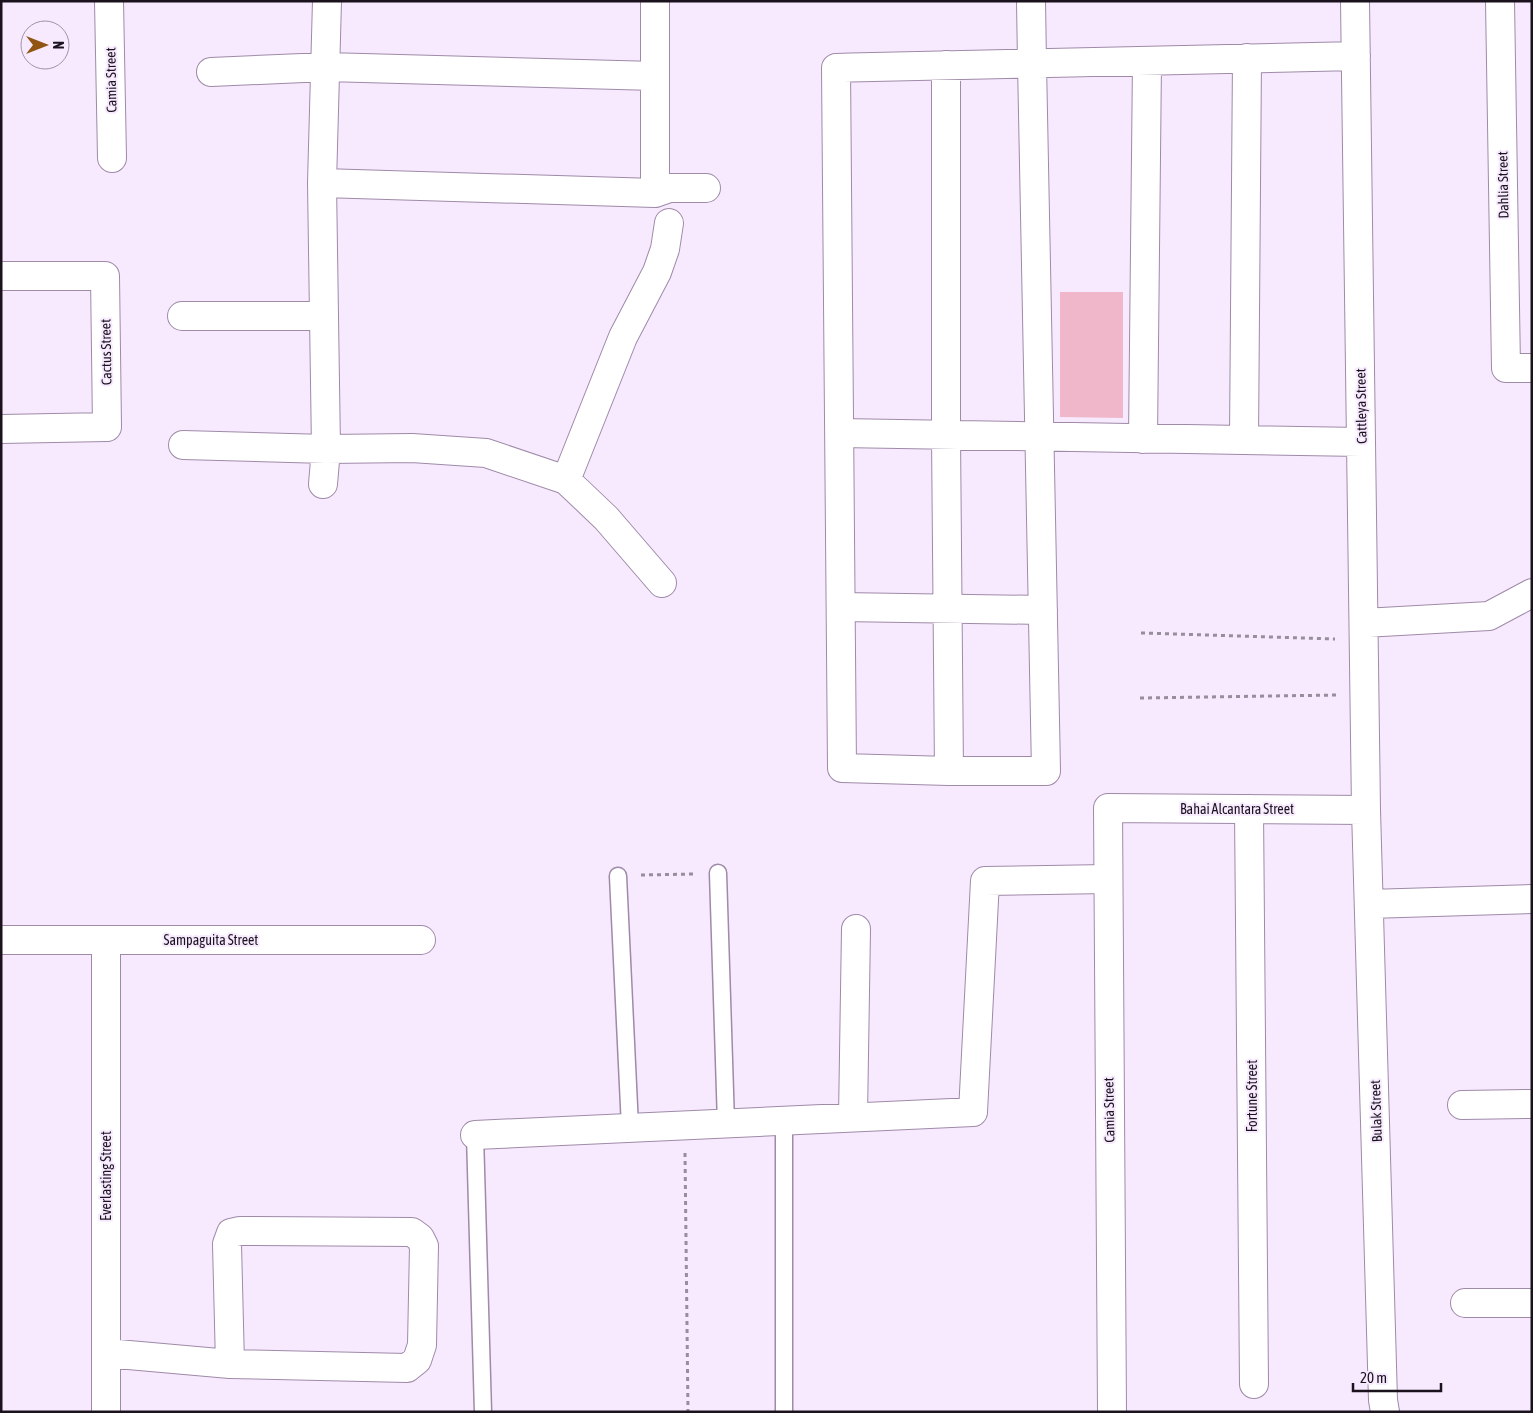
<svg xmlns="http://www.w3.org/2000/svg" width="1533" height="1413" font-family="'Asap Condensed',sans-serif">
	<rect width="100%" height="100%" fill="#f7eafe"/>
	<!-- green -->
	<path fill="#efb7c9" d="M1060 292H1123V418L1060 417Z"/>
	<g fill="none" stroke-linecap="round" stroke-linejoin="round">
		<!-- lane casing -->
		<g stroke="#9f8aa8" stroke-width="19">
			<path id="lane" d="M718 873 726 1123
				M618 876 630 1127
				M784 1121V1412
				M475 1135 483 1412"/>
		</g>
		<!-- street casing -->
		<g stroke="#9f8aa8" stroke-width="30">
			<path id="street" d="M109 1 112 158
				M1031 1 1032 63 1046 771H949L842 768 836 68C1009 63 1182 59 1356 56
				M1355 1 1366 810 1383 1400 1385 1412
				M1500 1 1506 368H1532
				M946 65V436L949 771
				M211 72 326 67 655 76
				M322 183 655 193 669 188H706
				M655 193V1
				M1 276H105L107 427 1 429
				M182 316H324
				M840 433 1361 442
				M1143 439 1147 61
				M1244 440 1247 58
				M183 445 326 449 412 448 486 453 566 480 606 518 662 583
				M566 480 623 337 657 272 665 249 669 223
				M323 484 326 449 322 183 327 1
				M841 607 1043 610
				M1364 623 1489 616 1532 593
				M1249 809 1254 1384
				M1369 904 1532 899
				M1 940H421
				M106 940V1412
				M1462 1105 1532 1104
				M853 1117 856 929
				M475 1135 973 1112 985 881 1108 879
				M1465 1303H1532
				M106 1353 230 1364 407 1368 417 1360 422 1345 424 1246 420 1238 412 1232 240 1231 231 1233 227 1244 230 1364
				M1112 1412 1108 808 1366 810"/>
		</g>
		<!-- path -->
		<path stroke="#978d9d" stroke-width="3" stroke-dasharray="4 4" stroke-linecap="butt" d="M1141 633 1335 639
			M1140 698 1337 695
			M641 875 695 874
			M685 1153 688 1412"/>
		<!-- lane -->
		<use href="#lane" stroke="#fff" stroke-width="16"/>
		<!-- street -->
		<use href="#street" stroke="#fff" stroke-width="28"/>
	</g>
	<g text-anchor="middle" stroke-width="4" stroke-linejoin="round" paint-order="stroke">
		<!-- street labels -->
		<g font-size="14" fill="#1a131e" stroke="#f7eafe">
			<text transform="translate(111 80) rotate(-91)" y="5">Camia Street</text>
			<text transform="translate(1503 185) rotate(-91)" y="5">Dahlia Street</text>
			<text transform="translate(106 352) rotate(-91)" y="5">Cactus Street</text>
			<text transform="translate(1361 406) rotate(-91)" y="5">Cattleya Street</text>
			<text x="1237" y="814">Bahai Alcantara Street</text>
			<text x="211" y="945">Sampaguita Street</text>
			<text transform="translate(1252 1096) rotate(-90)" y="5">Fortune Street</text>
			<text transform="translate(1109 1110) rotate(-91)" y="5">Camia Street</text>
			<text transform="translate(1376 1111) rotate(-92)" y="5">Bulak Street</text>
			<text transform="translate(106 1176) rotate(-90)" y="5">Everlasting Street</text>
		</g>
	</g>
	<!-- border -->
	<rect width="1533" height="1413" fill="none" stroke="#1a131e" stroke-width="5"/>
	<!-- north arrow -->
	<g transform="translate(45 45) rotate(90)"><circle r="24" fill="#f7eafe" stroke="#9f94a4"/>
	<path d="M0-4L9 19L0 12L-9 19Z" fill="#905413"/>
	<text y="-8" font-size="14" font-weight="bold" text-anchor="middle" fill="#1a131e">N</text>
	</g>
	<!-- scale -->
	<path d="M1353 1383v8h88v-8" fill="none" stroke="#1a131e" stroke-width="2.5"/>
	<text x="1360" y="1383" font-size="15" fill="#1a131e" stroke="#f7eafe" stroke-width="4" paint-order="stroke">20 m</text>
</svg>
